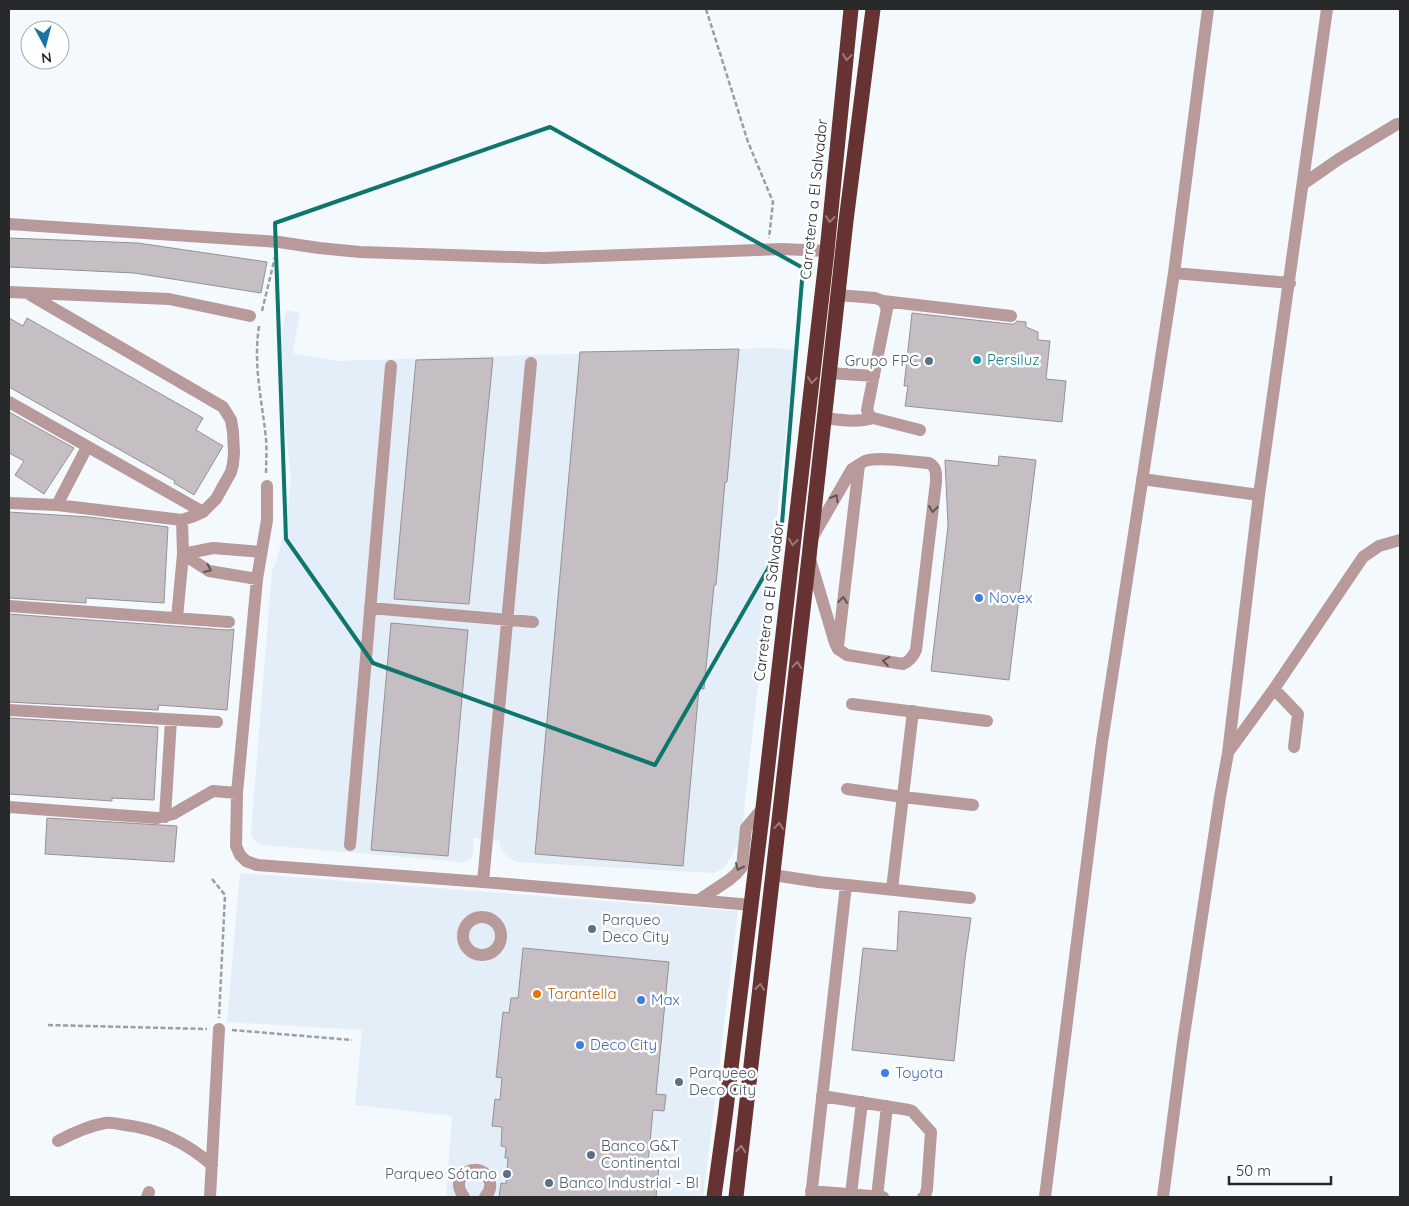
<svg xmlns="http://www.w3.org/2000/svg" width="1409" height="1206" font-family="Quicksand,sans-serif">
	<rect width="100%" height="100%" fill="#f4f9fe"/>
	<!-- built -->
	<path fill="#e3eef9" d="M286 310 300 313 293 353 336 361 772 348 795 350 740 847 735 849 725 867 714 873 516 862 511 859 501 850 499 841 474 838 473 855 471 859 466 862H462L262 845 253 839 251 832 272 571 278 556 288 510 291 476 279 377V350Z
		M240 873 738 911 703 1197H446L452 1116 355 1105 362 1030 227 1022Z"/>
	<!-- building -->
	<path fill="#c5bfc3" stroke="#969195" d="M9 238 138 243 267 262 261 293 134 273 9 267Z
		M912 313 1010 324H1014L1017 321 1026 322V327L1038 332V340L1050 341 1046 379 1066 381 1062 422 905 406 908 386H904Z
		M9 318 23 326 27 318 203 418 196 430 223 446 194 495 174 483 175 481 9 387Z
		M739 349 727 482H725L716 585H714L704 689 699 688 683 866 535 854 580 352Z
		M493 358 469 604 394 599 416 360Z
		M9 412 74 448 44 494 15 475 24 461 9 453Z
		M999 456 1036 460 1009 680 931 671 948 526 945 460 998 466Z
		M9 512 89 517 168 527 164 603 86 598V603L9 598Z
		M9 614 228 630 234 629 227 710 159 705 158 710 9 702Z
		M391 623 468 630 448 856 371 850Z
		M9 718 158 727 154 800 112 798V801L9 794Z
		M47 818 177 826 174 862 45 854Z
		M899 911 971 918 965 959 954 1061 852 1050 863 948 897 951Z
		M523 948 669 962 656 1094 666 1095 664 1111 653 1110 648 1163 659 1164 656 1197H499L501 1183 506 1184 508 1158H505L506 1147 501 1146 502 1127 492 1126 495 1099 500 1100 502 1078 496 1077 503 1012 509 1013 511 998H518Z"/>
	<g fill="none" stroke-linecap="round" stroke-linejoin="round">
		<!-- path -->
		<path stroke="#9b9ea2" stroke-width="2.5" stroke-dasharray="5 2.5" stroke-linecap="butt" d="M706 9 748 142 773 202 769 238
			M262 311 276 253
			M259 326C253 367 262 399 266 439 267 451 266 463 266 475
			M212 879 225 895 219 1018
			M48 1025 207 1029
			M232 1030 352 1040"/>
		<!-- minor -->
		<path stroke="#b79a99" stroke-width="12" d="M1303 184 1339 159 1397 124H1400
			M9 224 279 242 319 248 360 252 543 258 782 249 827 251
			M1174 273 1290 283
			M9 292 169 299 250 316
			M838 295 875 298 883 301 887 309 867 410 869 415 873 418 920 430
			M883 301 1011 316
			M829 373 874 376
			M9 402 203 512
			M824 418C841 420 857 423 873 418
			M1142 479 1259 495
			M267 486V520L257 579 237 793 236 846 240 855 246 861 257 865 483 882 752 905
			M9 503 57 505 182 520 194 516 203 512 216 499 231 472 233 464 234 453 233 432 231 420 223 407 27 293
			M57 505 87 447
			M183 554 209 571 257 579
			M183 554 213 548 261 552
			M810 559 835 643 838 649 847 655 903 664C910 661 913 657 916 650L936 482C936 474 937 467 929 463 912 462 881 456 865 461 861 463 856 467 852 469L812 538
			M9 606 229 622
			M370 608 533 622
			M177 618 183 554 182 520
			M838 646 859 465
			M1274 689 1298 714 1294 747
			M852 704 987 721
			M9 710 217 722
			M1229 751 1274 689 1363 557 1379 546 1400 540
			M847 789 903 797 973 805
			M9 807 157 818 173 814 213 791 237 793
			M165 817 171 720
			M350 845 391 366
			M773 875 819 882 970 898
			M483 882 531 363
			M892 889 913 711
			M699 900 729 880 736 874 742 867 746 828 763 808
			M463 936a19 19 0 1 1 38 0a19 19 0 1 1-38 0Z
			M822 1096 909 1110 912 1111 931 1132 927 1189 925 1196 923 1197
			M58 1141C73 1133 88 1126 105 1123 111 1122 119 1124 125 1125 158 1129 187 1143 212 1165
			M811 1191 883 1197
			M851 1194 862 1102
			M147 1197 149 1192
			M210 1197 219 1029
			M464 1197C445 1172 486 1158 490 1183 491 1189 489 1193 485 1197
			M811 1197 846 885
			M877 1197 887 1106
			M1045 1197 1102 742 1174 273 1208 9
			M1163 1197 1183 1042 1220 797 1228 753 1259 495 1327 9"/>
		<!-- highway -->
		<path stroke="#673232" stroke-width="15" d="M714 1197 725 1117 763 808 827 251 851 9
			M736 1197 809 557 846 221 873 9"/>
	</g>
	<!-- one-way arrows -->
	<defs><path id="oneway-chevron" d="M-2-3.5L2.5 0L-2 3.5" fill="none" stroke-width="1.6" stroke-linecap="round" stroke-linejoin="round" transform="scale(1.25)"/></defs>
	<g stroke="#9c7a7a">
		<use href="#oneway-chevron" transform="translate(847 57) rotate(96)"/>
		<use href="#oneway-chevron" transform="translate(830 219) rotate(96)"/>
		<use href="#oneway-chevron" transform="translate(812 380) rotate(96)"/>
		<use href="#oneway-chevron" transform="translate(793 542) rotate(97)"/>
		<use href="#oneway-chevron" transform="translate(797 665) rotate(-84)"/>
		<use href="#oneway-chevron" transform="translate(779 826) rotate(-84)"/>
		<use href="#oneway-chevron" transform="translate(760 987) rotate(-83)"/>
		<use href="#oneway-chevron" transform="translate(741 1149) rotate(-83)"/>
	</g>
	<g stroke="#615657">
		<use href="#oneway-chevron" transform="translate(835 498) rotate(-60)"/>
		<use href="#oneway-chevron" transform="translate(933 509) rotate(97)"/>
		<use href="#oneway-chevron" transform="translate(208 569) rotate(23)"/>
		<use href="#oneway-chevron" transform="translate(843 600) rotate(-83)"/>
		<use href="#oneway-chevron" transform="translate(886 661) rotate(-171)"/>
		<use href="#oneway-chevron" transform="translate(739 867) rotate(114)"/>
	</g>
	<!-- marked area -->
	<path fill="none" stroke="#0f766e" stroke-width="4" stroke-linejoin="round" d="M550 127 803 268 780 548 655 765 373 663 286 539 275 223Z"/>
	<!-- markers -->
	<circle fill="#0f9aa8" stroke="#fff" stroke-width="2" cx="977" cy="360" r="5"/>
	<g fill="#5c6f8a" stroke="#fff" stroke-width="2">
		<circle cx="929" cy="361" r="5"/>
		<circle cx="592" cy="929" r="5"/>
		<circle cx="679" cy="1082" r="5"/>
		<circle cx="591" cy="1155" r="5"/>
		<circle cx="507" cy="1174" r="5"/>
		<circle cx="549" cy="1183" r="5"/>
	</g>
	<g fill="#3f7fe0" stroke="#fff" stroke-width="2">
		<circle cx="979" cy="598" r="5"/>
		<circle cx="641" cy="1000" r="5"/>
		<circle cx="580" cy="1045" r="5"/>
		<circle cx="885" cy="1073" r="5"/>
	</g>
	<circle fill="#e8710a" stroke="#fff" stroke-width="2" cx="537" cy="994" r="5"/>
	<g text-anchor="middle" stroke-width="5" stroke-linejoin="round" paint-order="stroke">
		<!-- street labels -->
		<g font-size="15" fill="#27292b" stroke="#fff">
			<text transform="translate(814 199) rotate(-84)" y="5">Carretera a El Salvador</text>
			<text transform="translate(769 601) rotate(-83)" y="5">Carretera a El Salvador</text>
		</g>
		<!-- culture labels -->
		<g font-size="15" fill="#0d838f" stroke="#fff" text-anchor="start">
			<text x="987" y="365">Persiluz</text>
		</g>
		<!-- service labels -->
		<g font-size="15" fill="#4e5e75" stroke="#fff" text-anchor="start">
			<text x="919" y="366" text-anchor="end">Grupo FPC</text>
			<text x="602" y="925">Parqueo<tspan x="602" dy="17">Deco City</tspan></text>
			<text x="689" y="1078">Parqueeo<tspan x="689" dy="17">Deco City</tspan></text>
			<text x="601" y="1151">Banco G&amp;T<tspan x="601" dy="17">Continental</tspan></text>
			<text x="497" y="1179" text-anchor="end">Parqueo Sótano</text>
			<text x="559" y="1188">Banco Industrial - BI</text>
		</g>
		<!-- shop labels -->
		<g font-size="15" fill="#366cbe" stroke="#fff" text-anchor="start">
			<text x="989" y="603">Novex</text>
			<text x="651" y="1005">Max</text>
			<text x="590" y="1050">Deco City</text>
			<text x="895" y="1078">Toyota</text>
		</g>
		<!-- food labels -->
		<g font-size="15" fill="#c56008" stroke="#fff" text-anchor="start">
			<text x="547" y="999">Tarantella</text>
		</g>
	</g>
	<!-- border -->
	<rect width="1409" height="1206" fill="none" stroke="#27292b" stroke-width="20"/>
	<!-- north arrow -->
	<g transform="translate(45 45) rotate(173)"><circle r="24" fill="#ffffff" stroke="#a9a9aa"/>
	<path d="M0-4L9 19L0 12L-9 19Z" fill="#1974a2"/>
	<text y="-8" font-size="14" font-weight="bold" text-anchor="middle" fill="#27292b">N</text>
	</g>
	<!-- scale -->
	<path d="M1229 1176v8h102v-8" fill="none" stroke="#27292b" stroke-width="2.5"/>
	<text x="1236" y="1176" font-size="15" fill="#27292b" stroke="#ffffff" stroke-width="4" paint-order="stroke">50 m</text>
</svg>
